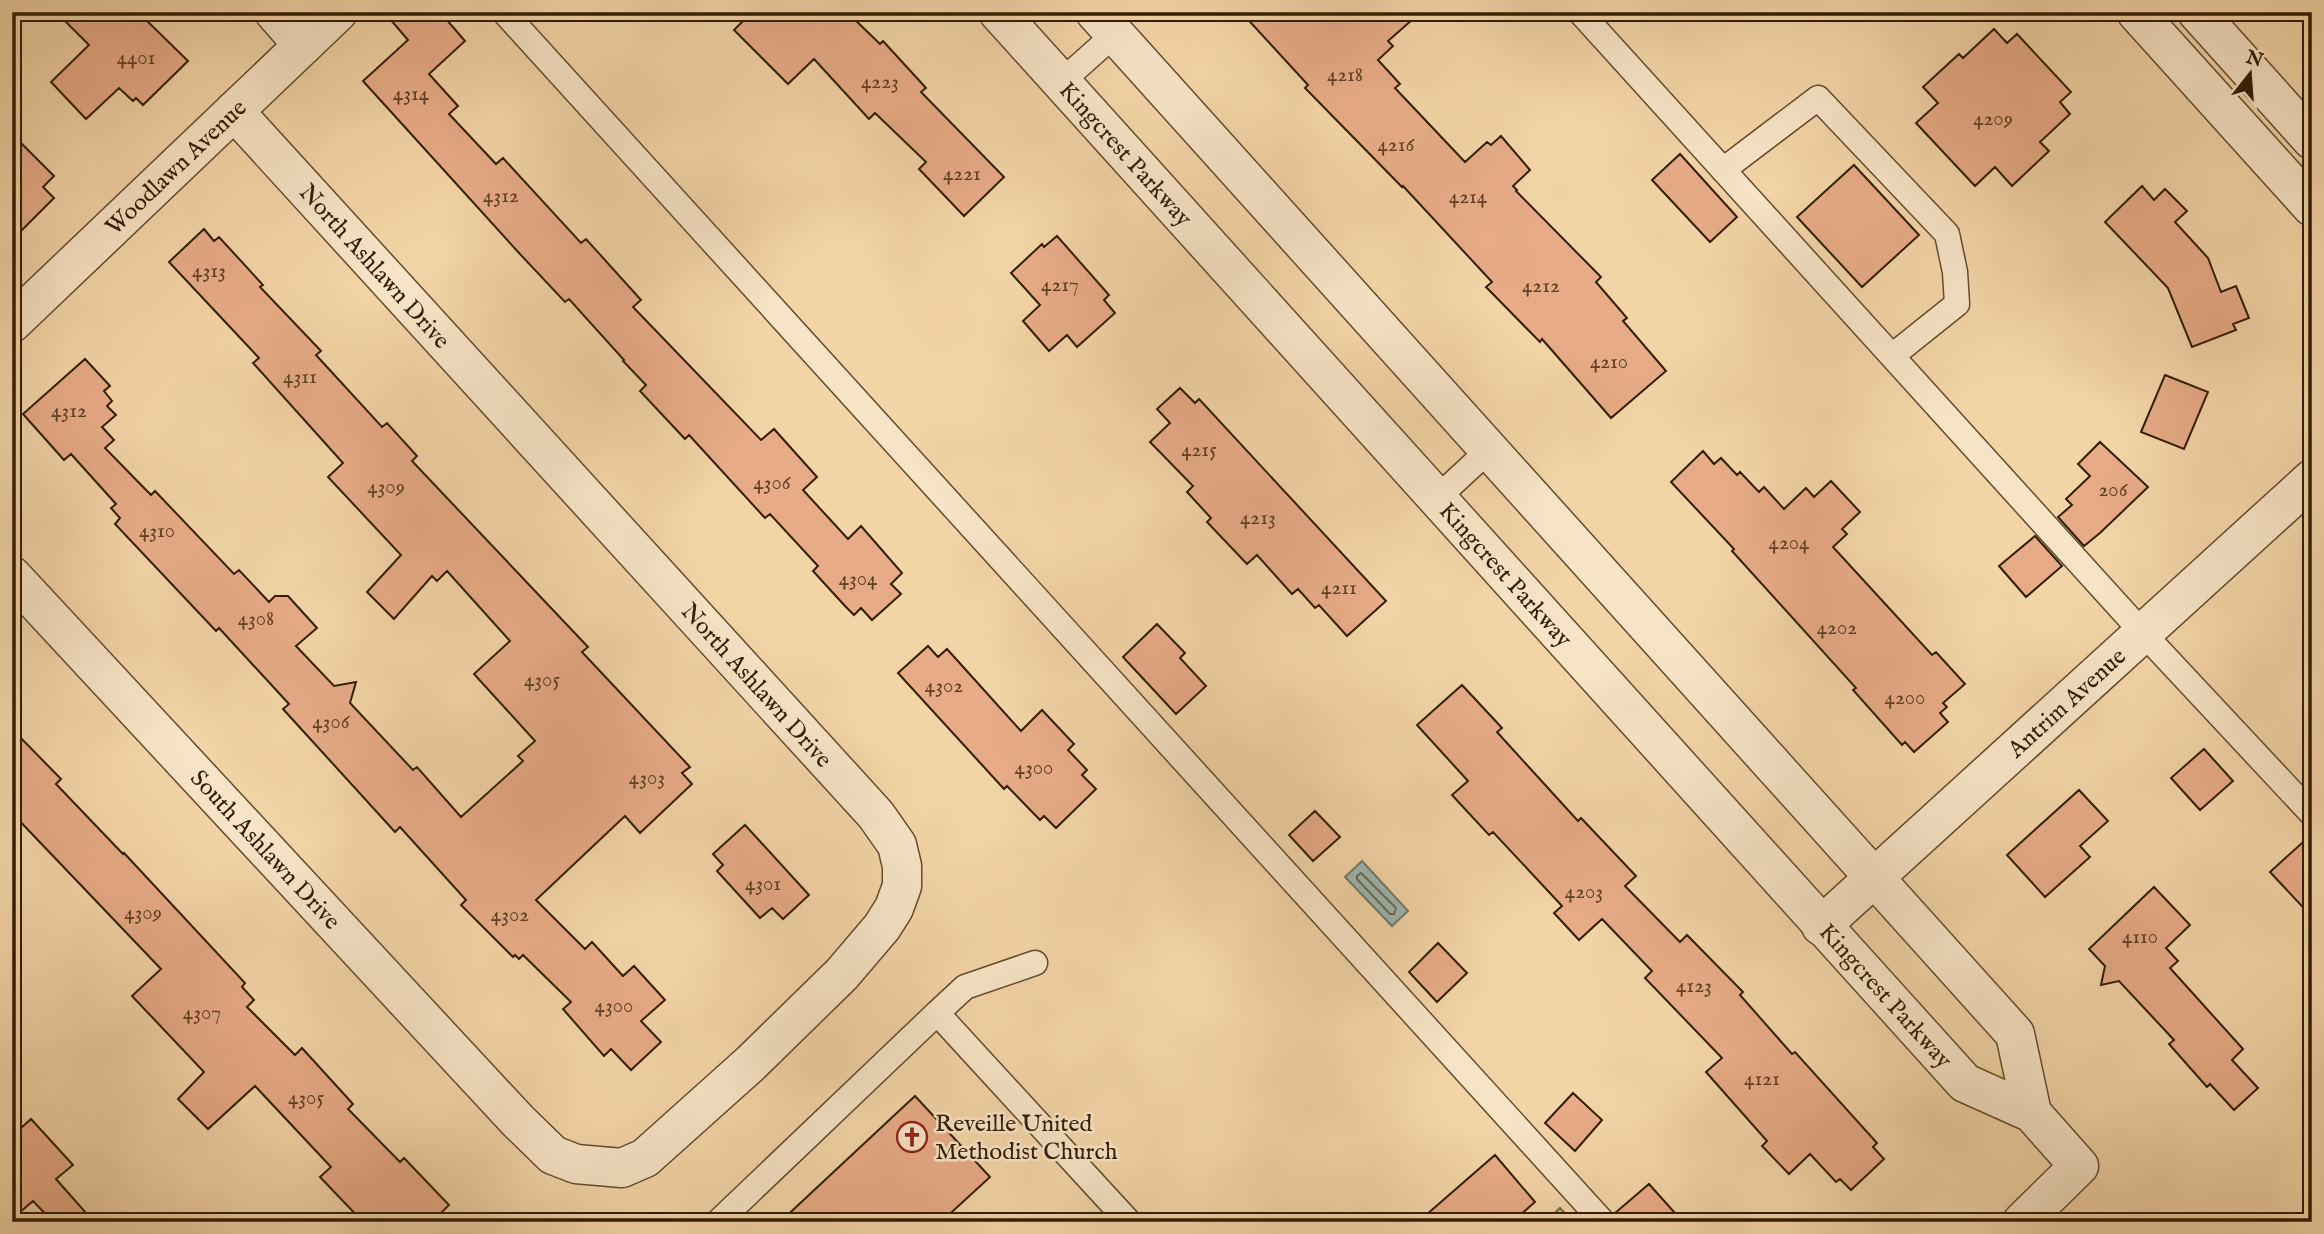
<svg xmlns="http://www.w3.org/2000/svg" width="2324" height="1234" font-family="'IM FELL English',serif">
	<rect width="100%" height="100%" fill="#f3d4a7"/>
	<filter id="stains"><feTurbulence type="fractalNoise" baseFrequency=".00286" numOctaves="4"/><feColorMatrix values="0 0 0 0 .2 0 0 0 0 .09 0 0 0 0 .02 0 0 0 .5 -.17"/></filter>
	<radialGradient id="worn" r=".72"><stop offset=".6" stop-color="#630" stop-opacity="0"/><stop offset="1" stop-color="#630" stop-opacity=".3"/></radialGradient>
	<!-- green -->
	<path fill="#c3bb82" stroke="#7a6c43" stroke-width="2" d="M1560 1208 1573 1222H1545Z"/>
	<!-- water -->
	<path fill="#9db7af" stroke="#727a6b" stroke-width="2" d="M1362 861 1408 911 1392 926 1345 877Z"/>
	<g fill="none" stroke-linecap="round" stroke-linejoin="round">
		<!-- shore -->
		<path stroke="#686a5a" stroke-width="2" d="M1361 873 1396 908 1394 914H1390L1357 879V876Z"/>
	</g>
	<!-- building -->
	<path fill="#e7ab87" stroke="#321e04" stroke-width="2" d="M56 12H138L188 61 143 105 136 98 133 101 119 88 86 119 51 82 89 45Z
		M384 12H440L465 41 429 74 458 106 449 114 496 164 503 158 581 243 586 239 641 300 633 307 761 440 774 429 817 477 803 490 848 539 861 526 902 573 891 584 901 594 872 620 861 608 854 615 845 606 813 571 818 566 770 514 765 518 689 435 685 439 640 391 646 385 623 361 624 360 569 299 565 302 519 253 363 81 408 40Z
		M752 12H847L880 44 883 41 926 88 921 92 1004 177 964 216 919 169 926 162 875 113 869 119 814 59 788 84 734 30Z
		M1241 12H1421L1388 41 1393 46 1378 60 1400 84 1395 88 1465 162 1487 142 1491 145 1501 136 1530 170 1513 186 1517 190 1516 191 1601 277 1596 282 1627 318 1623 321 1666 371 1611 418 1542 339 1540 342 1486 287 1492 282 1403 186 1402 187 1305 88 1308 85Z
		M1994 29 2007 43 2017 34 2071 92 2060 102 2070 114 2040 142 2049 151 2012 186 1995 167 1975 186 1916 123 1938 103 1923 87 1959 54 1963 58Z
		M12 134 54 176 43 187 54 198 12 240Z
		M1680 154 1737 217 1710 242 1652 180Z
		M1854 165 1919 235 1862 287 1797 217Z
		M2142 186 2154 200 2165 189 2187 211 2175 222 2208 258 2221 292 2236 286 2249 318 2233 324 2236 330 2192 347 2168 288 2105 222Z
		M204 229 214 241 219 237 263 285 260 287 321 351 316 355 382 427 387 423 417 456 412 461 588 647 582 652 690 767 682 773 692 784 640 833 625 816 536 900 585 949 592 942 623 976 634 966 665 1000 641 1021 661 1042 631 1070 611 1049 604 1056 563 1009 571 1002 523 955 519 959 515 955 513 957 461 905 466 900 400 827 395 832 283 709 289 704 219 628 216 631 115 524 120 518 111 508 116 504 71 454 64 460 23 414 85 359 110 386 104 391 112 401 107 406 116 415 102 427 114 440 105 448 151 495 155 491 234 574 239 570 269 602 275 596H288L317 628 296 646 334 686 356 682 350 703 413 770 417 767 461 817 523 761 518 756 535 741 474 674 510 641 447 571 437 581 432 576 394 619 367 592 401 555 328 477 343 463 253 363 259 358 169 262Z
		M1057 236 1109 295 1104 300 1115 313 1077 347 1067 335 1049 351 1023 321 1040 305 1011 273 1042 244 1044 247Z
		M2165 375 2208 392 2184 449 2141 432Z
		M1180 388 1195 403 1199 399 1386 601 1347 636 1319 605 1315 608 1298 589 1292 594 1257 555 1247 564 1207 522 1211 518 1187 492 1193 486 1150 442 1170 423 1157 409Z
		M2100 442 2148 487 2100 533 2084 546 2058 517 2072 505 2066 499 2090 476 2078 464Z
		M1703 451 1714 464 1721 458 1737 475 1740 472 1759 492 1764 487 1784 509 1806 488 1814 497 1831 481 1860 512 1842 529 1847 534 1833 547 1932 655 1936 652 1965 684 1943 703 1947 707 1940 713 1948 722 1914 752 1905 742 1902 745 1853 690 1856 688 1732 551 1734 549 1671 482Z
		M2035 536 2062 566 2026 597 1999 566Z
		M1157 624 1185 653 1180 658 1206 686 1176 714 1123 657Z
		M928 646 938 657 947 649 1021 731 1042 710 1074 744 1068 750 1087 770 1082 775 1096 789 1056 828 1044 816 1040 820 1007 786 1004 789 898 673Z
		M1462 685 1502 728 1497 732 1578 821 1581 818 1636 876 1625 886 1680 942 1687 935 1743 992 1740 995 1792 1054 1795 1052 1877 1143 1873 1147 1884 1159 1851 1190 1840 1179 1836 1182 1810 1154 1789 1174 1762 1146 1767 1141 1706 1072 1722 1058 1645 978 1652 971 1602 919 1579 940 1554 913 1562 906 1493 832 1489 835 1452 795 1468 781 1417 725Z
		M12 729 61 779 56 784 123 854 124 853 245 983 242 987 254 1000 247 1007 295 1055 302 1048 353 1104 348 1109 400 1162 404 1158 449 1205 432 1222H363L320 1177 331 1167 255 1086 208 1129 178 1099 204 1072 132 996 161 969 12 813Z
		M2204 749 2233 781 2200 810 2171 778Z
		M2079 790 2108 821 2080 846 2090 857 2045 897 2007 855Z
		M1315 811 1340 837 1313 861 1289 835Z
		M745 825 809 895 783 919 772 908 760 918 717 871 723 865 713 854Z
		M2312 834V917L2270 872Z
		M2154 887 2190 925 2166 948 2178 961 2170 968 2243 1049 2232 1060 2258 1088 2234 1110 2210 1084 2207 1087 2169 1044 2174 1040 2119 981 2101 985 2105 966 2089 949Z
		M1438 943 1467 973 1437 1002 1409 972Z
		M1573 1093 1602 1120 1575 1151 1545 1123Z
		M915 1096 990 1177 941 1222H780Z
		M31 1119 73 1165 56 1179 94 1222H53L33 1201 12 1219V1136Z
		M1495 1155 1535 1202 1512 1222H1418Z
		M1649 1184 1683 1222H1617L1615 1213Z"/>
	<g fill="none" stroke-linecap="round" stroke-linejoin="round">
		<!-- service casing -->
		<g stroke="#624c2d" stroke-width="27">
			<path id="service" d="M504 12 1603 1222
				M1580 12 2142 632 2312 814
				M1061 82 1115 34
				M1723 170 1818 98 1947 234 1955 272 1957 304 1892 356
				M1436 499 1489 450
				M937 1013 965 987 1035 963
				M718 1222 937 1013 1129 1222"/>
		</g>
		<!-- minor casing -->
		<g stroke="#624c2d" stroke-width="41">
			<g id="minor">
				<path d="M274 12 303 45"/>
				<path id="s1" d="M998 12 1965 1083 2032 1113 2079 1166 2022 1222"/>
				<path d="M1095 12 2015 1034 2032 1113"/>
				<path id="s2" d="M12 323 338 12"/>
				<path id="s3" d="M12 576 518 1121 553 1155 576 1164 622 1168 645 1158 751 1063 842 974 882 927 894 908 902 886V866L897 845 876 815 234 111"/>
				<path id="s4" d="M1821 926 2312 479"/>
			</g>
		</g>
		<!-- tertiary casing -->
		<g stroke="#624c2d" stroke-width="41">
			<path id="tertiary" d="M2136 12 2312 207
				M2197 12 2312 140"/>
		</g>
		<!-- service -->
		<use href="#service" stroke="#f7e3c6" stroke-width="24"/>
		<!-- minor -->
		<use href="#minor" stroke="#f7e3c6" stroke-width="38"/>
		<!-- tertiary -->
		<use href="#tertiary" stroke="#f7e3c6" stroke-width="38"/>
	</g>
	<!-- icons -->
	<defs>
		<g id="church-ring" transform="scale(1.575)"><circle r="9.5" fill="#f7e3c6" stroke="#8f2418" stroke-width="1.5"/><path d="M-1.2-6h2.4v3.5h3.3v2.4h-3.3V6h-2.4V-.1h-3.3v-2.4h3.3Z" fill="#8f2418"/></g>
	</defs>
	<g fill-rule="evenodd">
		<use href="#church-ring" x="912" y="1137"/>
	</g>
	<g text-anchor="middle" stroke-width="5" stroke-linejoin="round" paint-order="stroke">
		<!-- number labels -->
		<g font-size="21" fill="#5f4125">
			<text x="136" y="64">4401</text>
			<text x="1345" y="81">4218</text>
			<text x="880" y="88">4223</text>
			<text x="411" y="100">4314</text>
			<text x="1993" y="125">4209</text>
			<text x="1396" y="151">4216</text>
			<text x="962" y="180">4221</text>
			<text x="501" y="202">4312</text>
			<text x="1468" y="203">4214</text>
			<text x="209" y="277">4313</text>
			<text x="1060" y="291">4217</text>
			<text x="1541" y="292">4212</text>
			<text x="1609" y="368">4210</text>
			<text x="300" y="383">4311</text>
			<text x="69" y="417">4312</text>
			<text x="1199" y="456">4215</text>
			<text x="772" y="489">4306</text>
			<text x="386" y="493">4309</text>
			<text x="2113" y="496">206</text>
			<text x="1258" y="524">4213</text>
			<text x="157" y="537">4310</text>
			<text x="1789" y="549">4204</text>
			<text x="858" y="585">4304</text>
			<text x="1339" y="594">4211</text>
			<text x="256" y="625">4308</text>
			<text x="1837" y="634">4202</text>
			<text x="542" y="686">4305</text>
			<text x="944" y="692">4302</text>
			<text x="1905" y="704">4200</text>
			<text x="331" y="728">4306</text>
			<text x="1034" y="774">4300</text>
			<text x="647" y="784">4303</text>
			<text x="763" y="890">4301</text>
			<text x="1584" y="898">4203</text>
			<text x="143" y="919">4309</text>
			<text x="510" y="921">4302</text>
			<text x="2140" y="943">4110</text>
			<text x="1694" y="992">4123</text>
			<text x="614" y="1012">4300</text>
			<text x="202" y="1019">4307</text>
			<text x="1762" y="1085">4121</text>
			<text x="306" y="1104">4305</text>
		</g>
		<!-- street labels -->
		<g font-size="24" fill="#321e04" stroke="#f7e3c6">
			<text dy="8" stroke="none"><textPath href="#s1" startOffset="191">Kingcrest Parkway</textPath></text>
			<text dy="8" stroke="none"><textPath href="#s2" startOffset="226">Woodlawn Avenue</textPath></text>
			<text transform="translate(375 266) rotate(48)" y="8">North Ashlawn Drive</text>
			<text dy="8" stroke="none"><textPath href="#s1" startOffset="758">Kingcrest Parkway</textPath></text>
			<text transform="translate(757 685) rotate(48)" y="8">North Ashlawn Drive</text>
			<text dy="8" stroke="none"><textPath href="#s4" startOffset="332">Antrim Avenue</textPath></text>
			<text dy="8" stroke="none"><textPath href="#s3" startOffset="373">South Ashlawn Drive</textPath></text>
			<text dy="8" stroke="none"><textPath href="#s1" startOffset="1325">Kingcrest Parkway</textPath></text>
		</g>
		<!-- poi labels -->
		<g font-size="24" fill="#321e04" stroke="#f7e3c6" text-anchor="start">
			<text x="935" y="1131">Reveille United<tspan x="935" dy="28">Methodist Church</tspan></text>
		</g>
	</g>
	<!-- margin -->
	<rect width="2324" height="1234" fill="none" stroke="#f3d4a7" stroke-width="42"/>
	<rect x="14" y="14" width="2296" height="1206" fill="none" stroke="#321e04" stroke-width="3.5"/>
	<rect x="21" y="21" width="2282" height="1192" fill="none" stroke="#321e04" stroke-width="2"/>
	<!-- north arrow -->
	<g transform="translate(2250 74) rotate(17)" stroke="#f7e3c6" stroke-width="5" paint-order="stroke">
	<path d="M0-5L12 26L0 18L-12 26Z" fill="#321e04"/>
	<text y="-10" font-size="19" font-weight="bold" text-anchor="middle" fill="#321e04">N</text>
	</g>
	<rect width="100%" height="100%" filter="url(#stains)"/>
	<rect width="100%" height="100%" fill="url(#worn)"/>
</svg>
